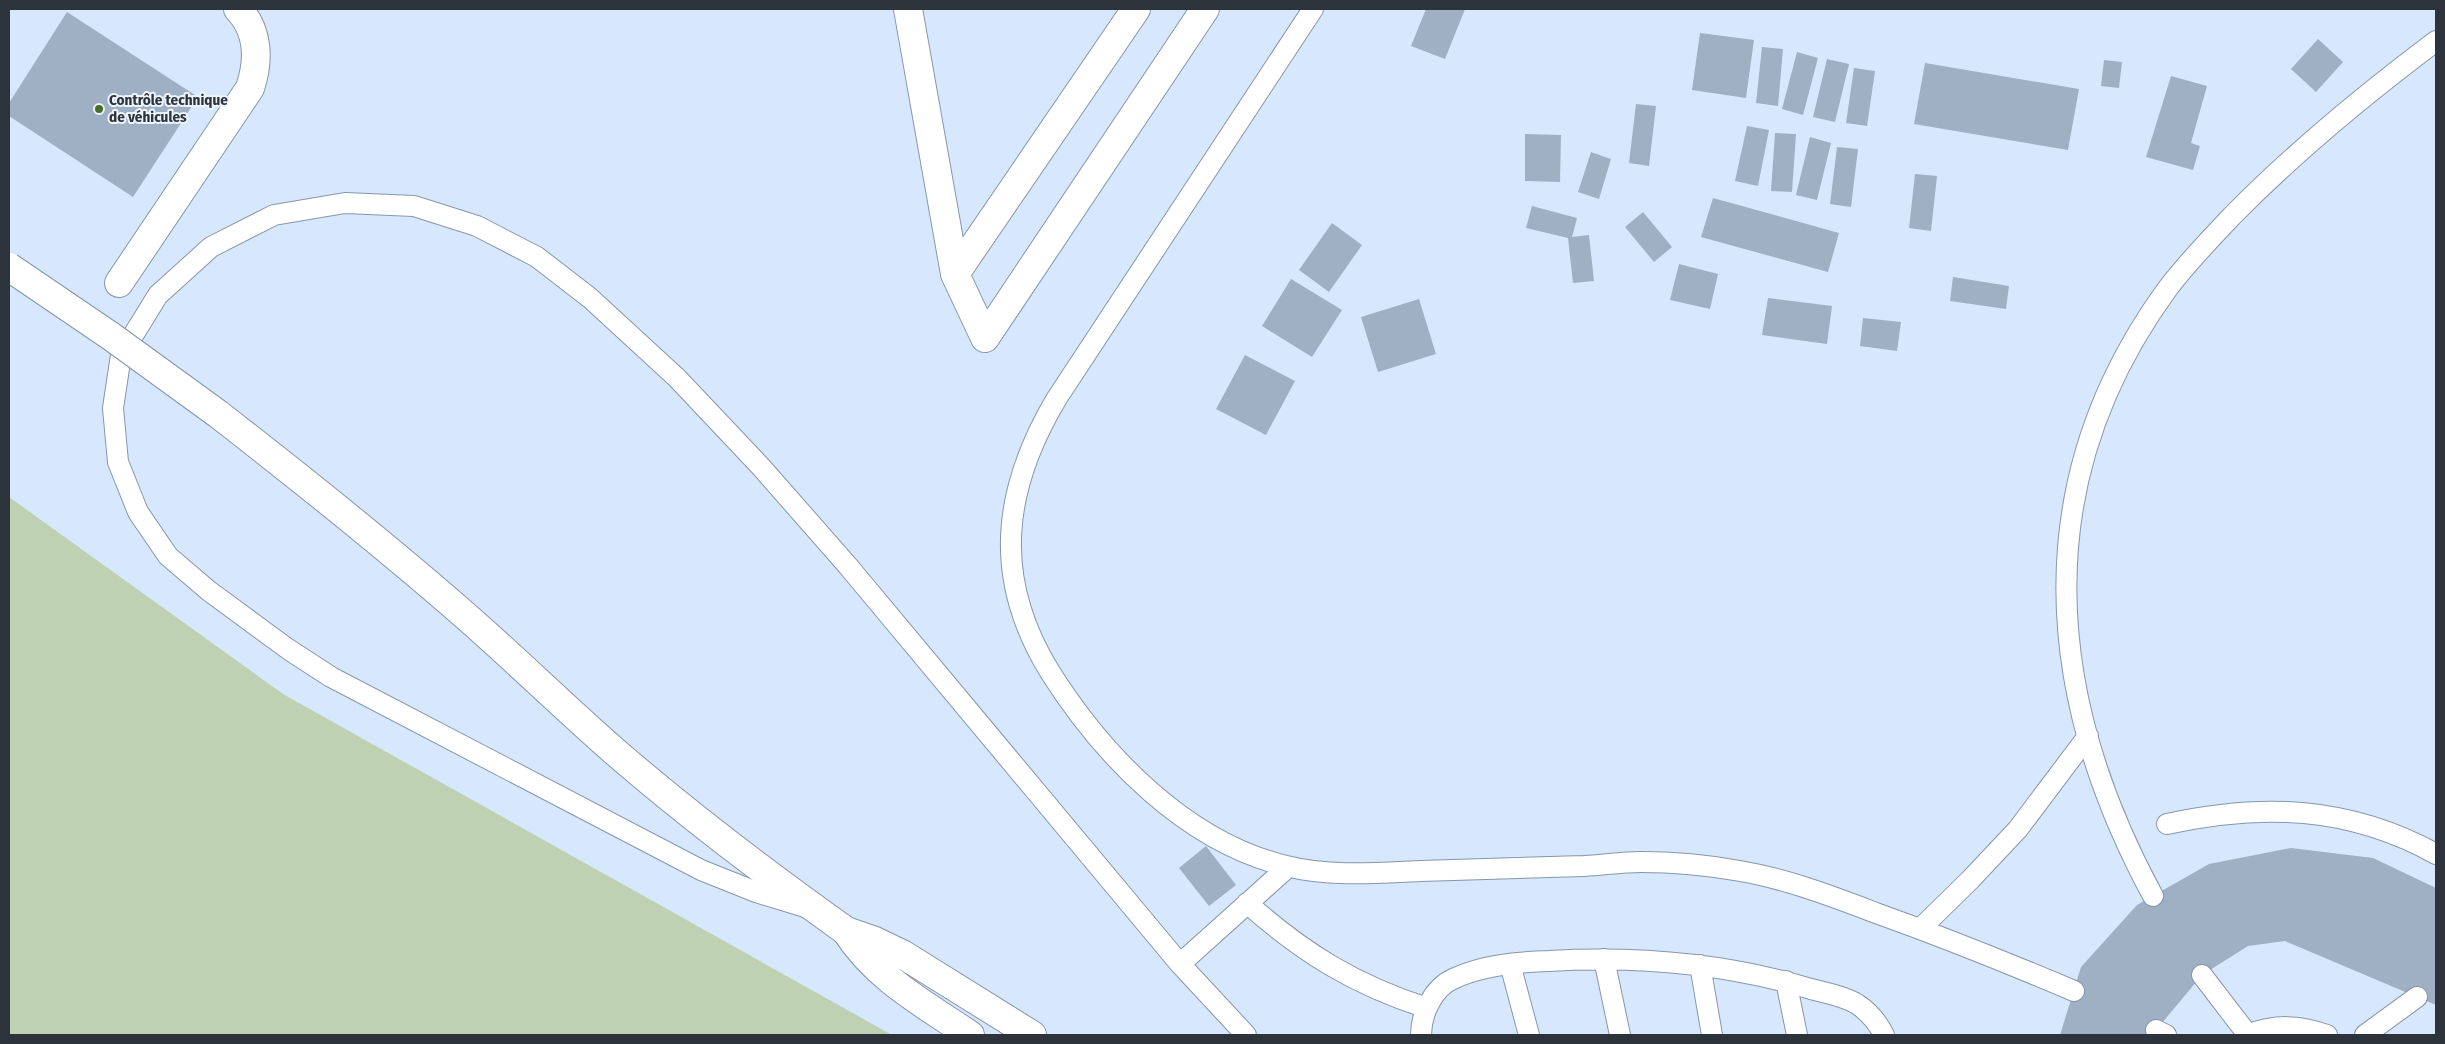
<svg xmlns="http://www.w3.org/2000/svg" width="2445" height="1044" font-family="'Fira Sans Condensed',sans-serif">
	<rect width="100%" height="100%" fill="#d7e8fe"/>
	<!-- green -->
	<path fill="#bed1b2" d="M9 497 283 694 892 1035H9Z"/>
	<!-- building -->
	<path fill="#9fafc4" d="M1426 9H1465L1445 59 1411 46Z
		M67 12 198 97 133 197 9 116V103Z
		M1700 33 1754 40 1746 98 1692 90Z
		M2318 39 2343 62 2316 92 2291 69Z
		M1762 47 1783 49 1778 106 1756 103Z
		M1797 52 1818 58 1803 115 1782 109Z
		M1827 59 1849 64 1835 122 1813 117Z
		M2104 60 2122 62 2119 88 2101 86Z
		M1925 63 2079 89 2068 150 1914 124Z
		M1854 68 1875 71 1867 126 1846 123Z
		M2171 76 2207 86 2191 143 2200 146 2193 170 2146 157Z
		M1636 104 1656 106 1649 166 1629 163Z
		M1747 126 1769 130 1758 186 1735 181Z
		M1775 133 1796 134 1792 192 1771 191Z
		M1525 134 1561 135 1560 182 1525 181Z
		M1810 137 1831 143 1817 200 1796 195Z
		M1837 147 1858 149 1851 207 1830 204Z
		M1591 152 1611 159 1599 199 1578 192Z
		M1915 174 1937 176 1931 231 1909 228Z
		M1713 198 1839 233 1828 272 1701 237Z
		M1532 206 1577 218 1572 237 1589 235 1594 281 1573 283 1568 238 1526 228Z
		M1643 212 1672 247 1654 262 1625 227Z
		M1332 223 1362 245 1329 292 1299 270Z
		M1679 264 1718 274 1710 309 1670 300Z
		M1953 277 2009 286 2006 309 1950 301Z
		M1291 279 1342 310 1312 357 1262 326Z
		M1768 298 1832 306 1827 344 1762 335Z
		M1419 299 1436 354 1378 372 1361 317Z
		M1863 318 1901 322 1897 351 1860 346Z
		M1245 355 1295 381 1266 435 1216 409Z
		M1206 846 1236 885 1209 906 1179 868Z
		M2291 848 2373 858 2436 888V1005L2285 941 2248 946 2202 975 2152 1035H2060L2081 967 2137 905 2209 864Z"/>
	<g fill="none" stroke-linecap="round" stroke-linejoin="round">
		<!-- service casing -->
		<g stroke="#8696aa" stroke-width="22">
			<path id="service" d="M1313 9 1057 398C1002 490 992 578 1050 672 1103 756 1186 842 1286 866 1330 877 1376 873 1420 871 1475 869 1529 868 1584 866 1603 865 1622 862 1641 862 1674 862 1707 865 1740 871 1787 879 1831 896 1876 913 1943 937 2008 963 2074 991
				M2167 824C2262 803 2349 806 2436 854
				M2153 896C2043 693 2027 481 2168 288 2187 263 2210 239 2232 216 2295 152 2364 95 2436 41
				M1247 903C1303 953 1355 985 1427 1008
				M805 907 756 892 701 870 331 677 288 649 209 591 168 556 138 512 118 462 113 408 121 355 158 295 211 247 274 215 345 203 414 206 477 226 537 257 590 298 677 378 762 468 848 566 1180 964 1246 1035
				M1920 929 1971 879 2018 829 2088 736
				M1604 959 1620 1035
				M1180 964 1288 867
				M1510 964 1529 1035
				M1700 965 1712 1035
				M2202 975 2248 1035
				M1786 981 1797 1035
				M2156 1030 2166 1035
				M1421 1035C1421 1014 1433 988 1453 979 1482 965 1518 962 1549 961 1638 956 1725 963 1811 989 1826 993 1844 996 1857 1004 1869 1012 1878 1023 1884 1035
				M2247 1035C2275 1024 2299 1025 2327 1035
				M2365 1035 2417 997"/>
		</g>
		<!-- minor casing -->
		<g stroke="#8696aa" stroke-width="30">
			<path id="minor" d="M908 9 955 274
				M119 283 250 88C259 61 259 31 238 9
				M985 338 1205 9
				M985 338 955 274 1136 9"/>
		</g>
		<!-- primary casing -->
		<g stroke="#8696aa" stroke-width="30">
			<path id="primary" d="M218 414C303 480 387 547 468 618 517 661 564 707 613 750 688 815 766 874 846 931"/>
		</g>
		<!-- trunk casing -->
		<g stroke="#8696aa" stroke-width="30">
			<path id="trunk" d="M846 931 875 941 902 954 1032 1035
				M846 931C877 979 923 1003 970 1035"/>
		</g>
		<!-- service -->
		<use href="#service" stroke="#fff" stroke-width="20"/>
		<!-- minor -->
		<use href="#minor" stroke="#fff" stroke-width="28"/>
		<!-- primary -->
		<use href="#primary" stroke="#fff" stroke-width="28"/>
		<!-- trunk -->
		<use href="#trunk" stroke="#fff" stroke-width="28"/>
		<!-- primary-bridge casing -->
		<g stroke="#8696aa" stroke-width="30" stroke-linecap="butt">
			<path id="primary-bridge" d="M9 267 112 337 218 414"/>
		</g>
		<!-- primary-bridge -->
		<use href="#primary-bridge" stroke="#fff" stroke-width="28"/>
	</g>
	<!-- markers -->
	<circle fill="#476d27" stroke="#edf4fd" stroke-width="2" cx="99" cy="109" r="5"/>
	<g text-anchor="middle" stroke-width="4" stroke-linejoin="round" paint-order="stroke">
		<!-- poi labels -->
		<g font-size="15" font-weight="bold" fill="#2c333b" stroke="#edf4fd" text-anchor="start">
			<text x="109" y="105">Contrôle technique<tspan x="109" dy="17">de véhicules</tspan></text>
		</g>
	</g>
	<!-- border -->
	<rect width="2445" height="1044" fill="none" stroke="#2c333b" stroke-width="20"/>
</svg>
